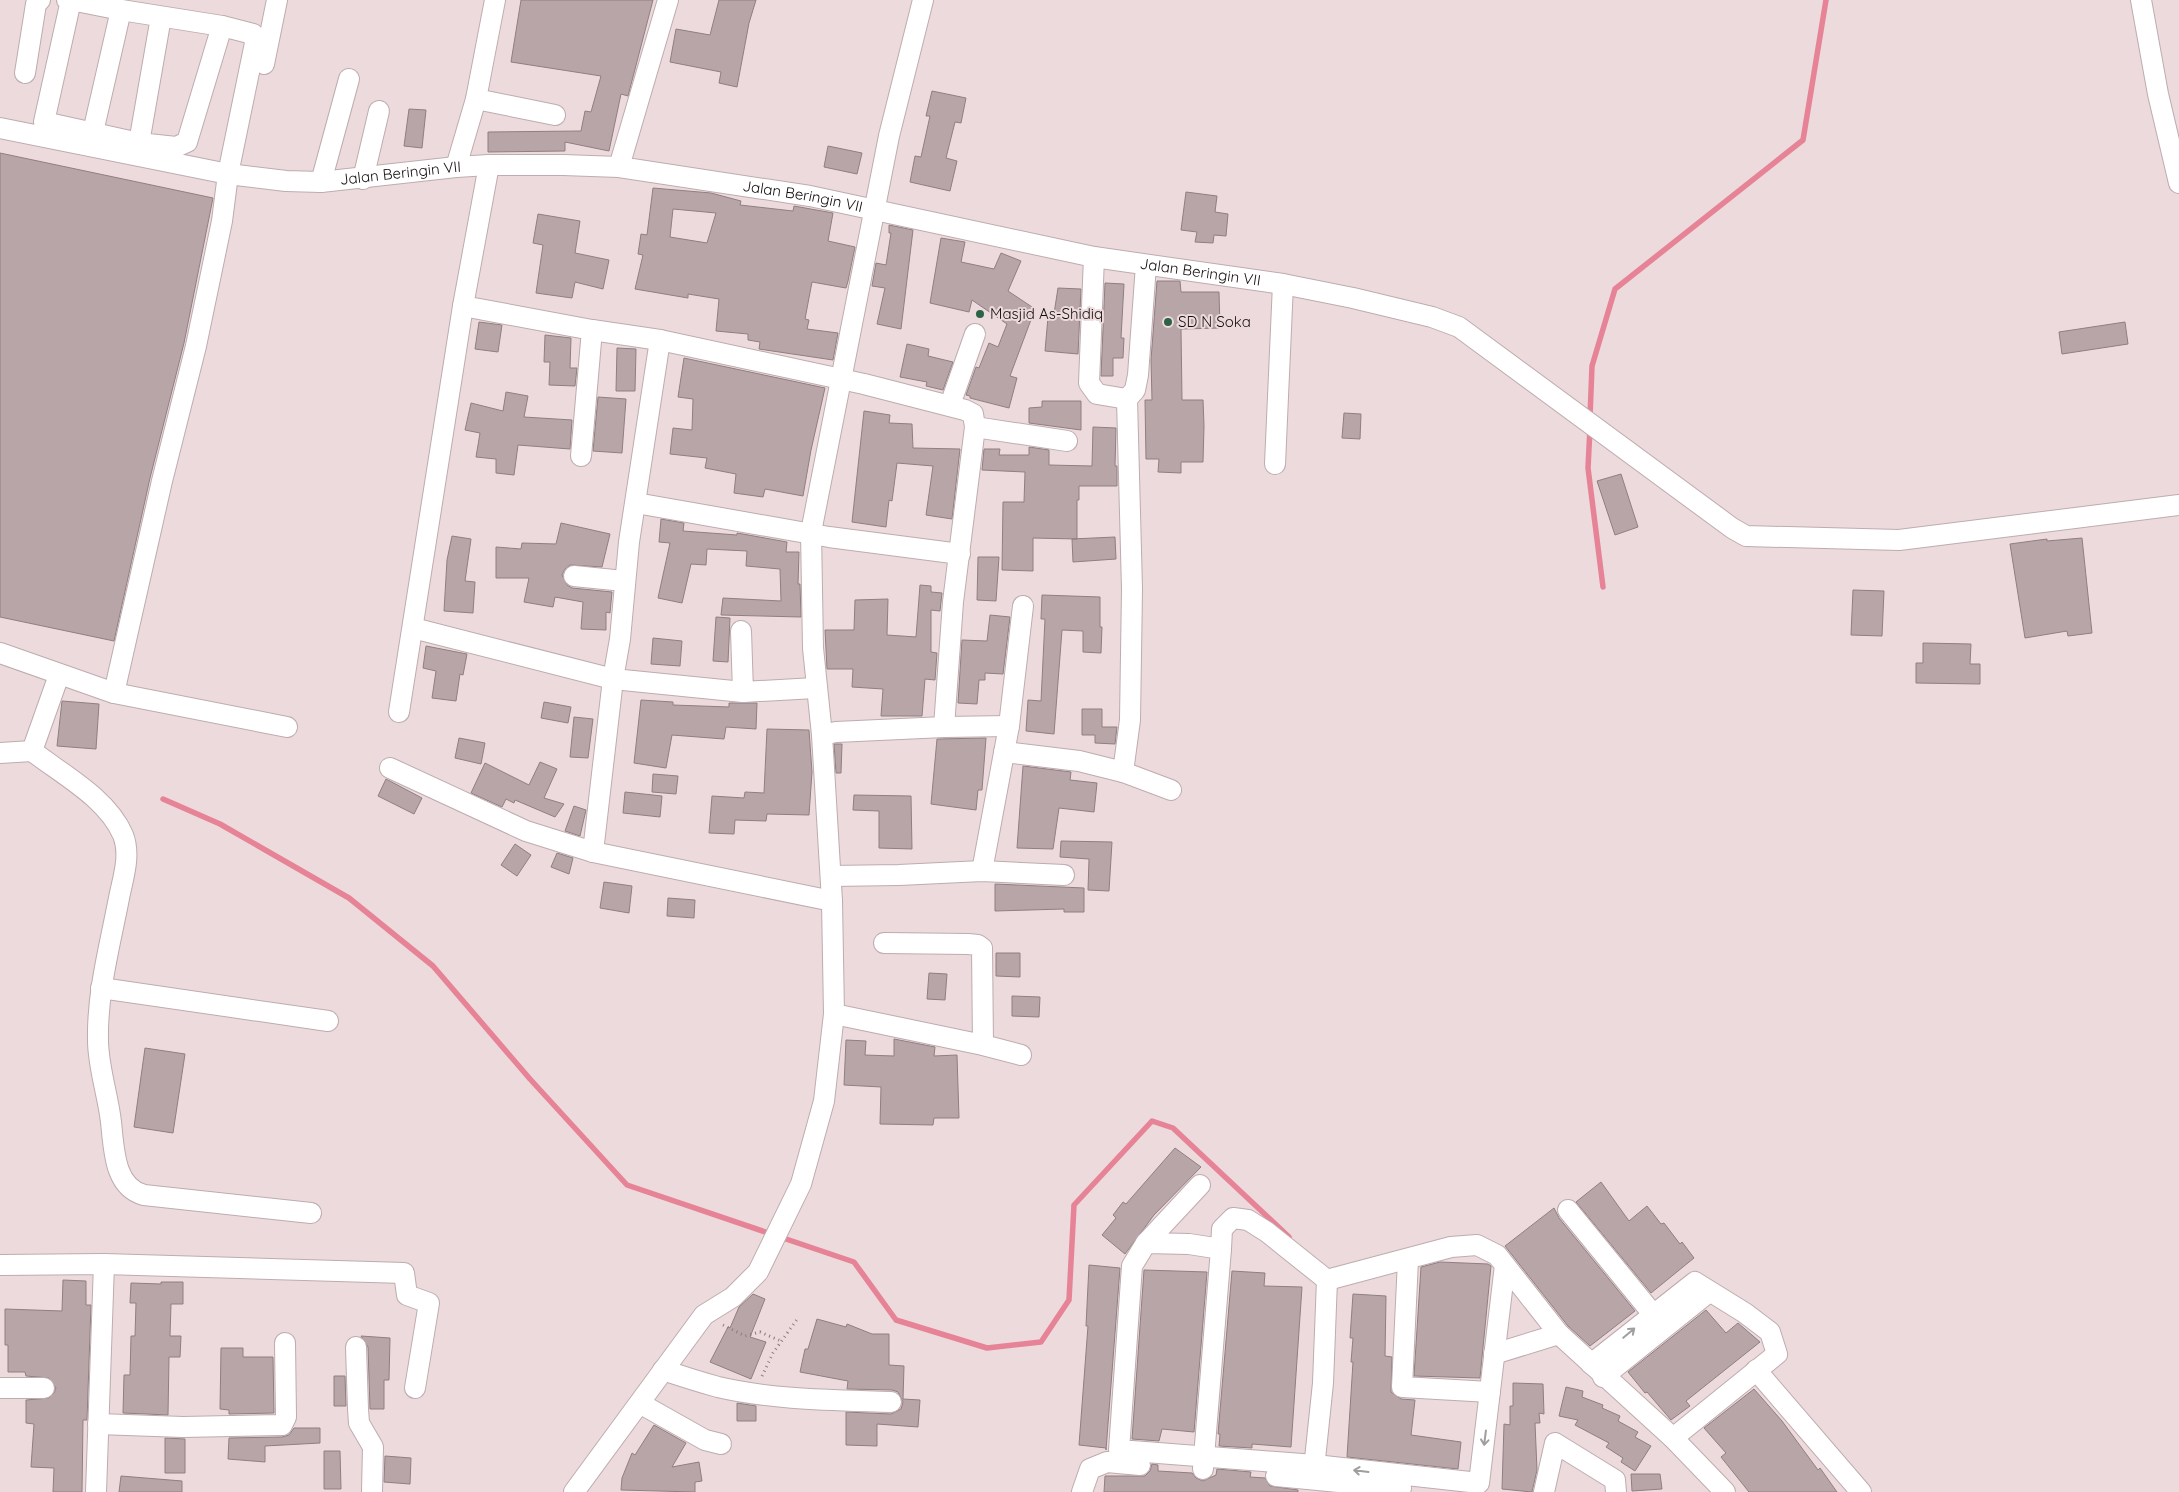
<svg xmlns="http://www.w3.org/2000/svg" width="2179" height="1492" font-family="Quicksand,sans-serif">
	<rect width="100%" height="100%" fill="#ecdadc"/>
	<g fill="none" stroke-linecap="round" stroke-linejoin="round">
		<!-- stream -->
		<path stroke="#e68396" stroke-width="5.5" d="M1590 417 1592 366 1615 289 1803 140 1826 0
			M1590 428 1588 468 1603 587
			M163 799 220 824 349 898 433 966 530 1079 627 1185 854 1262 896 1320 987 1348 1041 1342 1069 1300 1074 1205 1152 1121 1173 1128 1289 1237"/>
	</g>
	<!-- building -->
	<path fill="#b7a5a8" stroke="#907f82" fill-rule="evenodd" d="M521 0H653L628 96 621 94 609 151 565 142V151L488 152V132L581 131 585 111 591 112 601 76 511 62Z
		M719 0H756L749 23 737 87 719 83 721 72 670 62 676 29 710 35Z
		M932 91 966 98 961 123 955 122 946 158 957 161 950 191 910 182 915 156 921 157 930 116H926Z
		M409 109 426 110 422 148 404 146Z
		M828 146 862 153 857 174 824 167Z
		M0 153 213 198 184 343 150 478 114 641 0 617Z
		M653 188 711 193 741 201 740 205 793 211 794 206 833 213 828 241 855 247 848 281 846 288 812 282 805 319 809 320 807 329 838 333 833 360 759 349 760 342 748 340V334L716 331 719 299 688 294V298L635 289 643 255 638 254 641 234 647 235ZM673 209 716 213 707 243 670 237Z
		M1186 192 1217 196 1215 212 1228 214 1226 236 1214 235 1213 243 1195 242 1197 232 1181 230Z
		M538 214 580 221 575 253 609 260 603 289 575 282 572 298 536 293 543 245 533 243Z
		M889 225 913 230 901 329 877 324 885 288 872 286 876 263 886 265 891 233H889Z
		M941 238 965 242 961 262 994 269 1001 253 1021 261 1008 291 1035 309 1010 376 1017 378 1009 408 970 398V396L966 395 976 367 979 368 989 343 998 347 1007 324 972 300 969 312 930 303Z
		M1157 281H1180L1181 292H1219L1220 328 1181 329 1182 400H1203L1204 426 1203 462H1181V473L1158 472 1159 459H1146L1145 400H1152L1151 360Z
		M1105 283 1124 284 1121 338H1124L1123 358H1113V376H1101Z
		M1058 288 1081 289 1078 354 1045 351 1048 317 1053 320Z
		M479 322 502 325 498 352 475 349Z
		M2125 322 2128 344 2062 354 2059 332Z
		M545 335 571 338 570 368H577L575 386 549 385 550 362H544Z
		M907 344 929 349 928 356 953 362 943 390 926 386 927 382 900 377Z
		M617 348 636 349 635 391H616Z
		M684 358 825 388 811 450 803 496 765 489 763 497 734 493 736 474 705 468 707 458 670 454 673 428 692 430 693 399 678 397Z
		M506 392 528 396 524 417 572 420 570 449 518 445 514 475 496 473V459L476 457 480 433 465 430 471 403 503 411Z
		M598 397 626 399 622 453 593 451Z
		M1042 401H1081V430L1029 423V408L1042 407Z
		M864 411 890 415 889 423 912 424 913 448 960 449 952 519 926 515 933 466 897 463 892 501 889 500 886 527 852 522Z
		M1344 413 1361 414 1360 439 1342 438Z
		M1093 427 1116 428 1115 466H1117V486H1079V500H1077V539L1033 538V571L1002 570 1003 502H1024L1025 472 982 470 984 449H1000L999 455H1029V447L1049 450V465L1092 466Z
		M1621 474 1638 527 1615 535 1597 481Z
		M661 519 684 523 683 531 737 535V533L787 542 786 552H799L798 584H800L801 617 721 615 723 598 781 601 780 569 746 566 747 551 707 549 706 565 691 564 682 603 658 598 670 543 659 542Z
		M561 523 610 534 602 567 570 565 565 569 562 575 567 585 572 588 612 592 610 613 606 612V630L581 629 583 602 555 597 553 607 524 602 529 578H496V547L521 549 522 543 556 544Z
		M452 536 471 539 465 581 475 582 473 613 444 611 447 560Z
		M1115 537 1116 559 1073 562 1072 539Z
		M2082 538 2092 633 2068 636 2067 631 2025 638 2010 544 2047 539V541Z
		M978 557H999L996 601 977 600Z
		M920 585 931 586V592L942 593 940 611 931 610V652L937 653 935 680 925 679 922 716H881L883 689 852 687 853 669H827L825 630H854L855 600 888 599 887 635 916 637Z
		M1853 590 1884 591 1882 636 1851 635Z
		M1042 595 1100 597V627H1102L1101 653 1083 652V631L1062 630 1054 734 1026 731 1028 700 1041 701 1045 619H1041Z
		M990 615 1010 617 1003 674 985 673V680H979L977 704 958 703 962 640 987 641Z
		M716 617 730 618 728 662 713 661Z
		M653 638 682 641 680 666 651 664Z
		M1923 643 1971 644 1970 664H1980V684L1916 683V663H1923Z
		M426 646 467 654 463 675 460 674 456 701 432 698 436 671 423 668Z
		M641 700 673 702V705L729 707V703H757L756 729 726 727 724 739 672 735 666 768 634 763Z
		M62 701 99 704 96 749 57 746Z
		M544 702 571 707 568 723 541 718Z
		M1082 709H1102V727H1117L1115 744 1095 743V735H1082Z
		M574 717 593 719 588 758 570 757Z
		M767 729 809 730 812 772 809 815 767 814 766 821 735 820 734 834 709 833 712 796 744 798 745 792 764 793Z
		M459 738 485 743 481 764 455 758Z
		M986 738 982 790H978L976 810 931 804 937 739Z
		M834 744H842L841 773H836Z
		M540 762 557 769 544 798 564 804 555 817 515 800 514 803 506 799 502 807 471 793 485 763 529 785Z
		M1023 766 1071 772 1070 780 1097 783 1094 812 1059 808 1053 849 1017 848Z
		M653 774 678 776 676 794 652 792Z
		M386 779 422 798 414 814 378 796Z
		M625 792 662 796 660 817 623 813Z
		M854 795 911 796 912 849 879 848V811L853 810Z
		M574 806 586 810 580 836 565 831Z
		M1061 841 1112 842 1109 891 1088 890 1089 859 1060 857Z
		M515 844 531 855 517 876 501 865Z
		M557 853 573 858 569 874 551 867Z
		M604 882 632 886 629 913 600 908Z
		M995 884 1084 888V912H1064V909L995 911Z
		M668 898 695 900 694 918 667 916Z
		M996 953H1020V977L996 976Z
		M929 973 947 974 945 1000 927 999Z
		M1012 996 1040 997 1039 1017 1012 1016Z
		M894 1039 935 1047 934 1056 957 1055 959 1118H934L933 1125 880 1124 881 1087 844 1085 846 1040 866 1041 865 1055 894 1056Z
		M145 1048 185 1054 173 1133 134 1127Z
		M1175 1148 1201 1167 1154 1215 1125 1254 1102 1235 1116 1218 1113 1215 1123 1202 1126 1204Z
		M1601 1182 1629 1221 1647 1206 1661 1224 1664 1223 1680 1244 1682 1242 1694 1258 1651 1293 1576 1202Z
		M1554 1208 1559 1218 1635 1311 1590 1346 1568 1326 1505 1246Z
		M1440 1262 1488 1264 1491 1266 1480 1378 1414 1376 1421 1267Z
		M1089 1265 1120 1268 1106 1450V1448L1079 1445 1088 1326H1086Z
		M1144 1270 1207 1272 1194 1432 1162 1429 1159 1441 1132 1439Z
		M1232 1271 1265 1273 1264 1286 1302 1287 1291 1447 1252 1444V1448L1219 1446 1220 1434H1218Z
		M63 1280 86 1281V1305H91L87 1420H83L82 1492H53L54 1468 31 1467 34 1424 26 1423V1400L49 1398 54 1393 56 1388 49 1378 26 1376 25 1372H8V1345H5V1309L62 1311Z
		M161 1282H183V1304H171L170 1336H181L180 1357H169L168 1415 123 1413 124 1375H130L131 1336H135L136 1303H130L131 1283 161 1284Z
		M753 1294 765 1299 750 1337 766 1342 751 1379 710 1362 728 1327 730 1328 739 1307Z
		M1353 1294 1386 1296 1385 1356 1392 1357 1391 1392 1401 1399 1415 1400 1411 1435 1461 1442 1458 1469 1347 1457 1353 1362H1351L1353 1338H1350Z
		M1706 1310 1726 1333 1738 1323 1760 1342 1686 1401 1690 1406 1671 1420 1647 1392 1645 1393 1628 1372Z
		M817 1319 846 1327 847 1324 872 1334H889V1365L904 1366 903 1399 920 1400 918 1427 877 1424V1446L846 1445V1412L891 1414 901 1409 903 1402 898 1392 892 1390 847 1389 848 1381 800 1372 805 1349H808Z
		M361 1336 390 1338 389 1380H384V1409H370L368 1347Z
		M221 1348H243V1357H273L274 1413 229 1414V1410L220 1409Z
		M334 1376H345L346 1406H334Z
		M1513 1383 1543 1384 1544 1414 1539 1413 1540 1423H1535L1537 1470 1532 1492 1502 1489 1504 1424 1510 1425V1406H1513Z
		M1566 1387 1583 1391 1582 1397 1603 1405 1602 1408 1620 1416 1618 1421 1638 1432 1635 1437 1651 1446 1635 1471 1621 1462 1623 1458 1606 1447 1609 1443 1575 1425 1578 1420 1559 1416Z
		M1754 1389 1782 1421 1818 1470 1820 1468 1837 1492H1749L1721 1457 1726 1453 1704 1428Z
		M737 1403 756 1406V1421H737Z
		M654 1425 686 1443 672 1467 699 1462 702 1481 695 1482V1492L621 1490 622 1478 632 1453 635 1455Z
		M294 1428H320V1443L265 1446V1462L228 1459 229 1438 282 1437 289 1435Z
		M165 1438 185 1439V1473H165Z
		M324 1451H340L341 1489H324Z
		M385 1456 411 1458 410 1484 384 1482Z
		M1152 1464 1158 1465V1471L1192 1473 1196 1478 1203 1481 1216 1475 1217 1469 1251 1472 1250 1477 1265 1478 1270 1486 1298 1490V1492H1104L1105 1476H1145L1150 1471Z
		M1631 1474H1660L1662 1489 1632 1491Z
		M121 1476 182 1481V1492H119Z"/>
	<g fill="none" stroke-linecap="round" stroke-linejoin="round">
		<!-- minor casing -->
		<g stroke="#beacaf" stroke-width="22">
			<g id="minor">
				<path d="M67 0H71L44 122 139 143"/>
				<path d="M71 0 121 10"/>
				<path d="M2141 0 2158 94 2179 183"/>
				<path d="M161 17 139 143 176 147 187 142 222 26"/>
				<path d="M264 64 277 0"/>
				<path d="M25 73 36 4 40 0"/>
				<path d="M476 99 555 115"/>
				<path id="s1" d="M0 128 228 174 286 181 321 182 456 167 489 165H563L619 167 810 196 1094 257 1283 284 1353 298 1432 317 1459 327 1732 528 1746 536 1899 540 2179 505"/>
				<path d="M93 132 121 10 222 26 253 34 255 43 228 174 222 221 196 346 162 481 114 693"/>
				<path d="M489 165 463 306 592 330 660 340"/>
				<path d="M456 167 476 99 495 0"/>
				<path d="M619 167 668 0"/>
				<path d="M363 179 379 111"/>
				<path d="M321 182 349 79"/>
				<path d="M1094 257 1089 383 1097 394 1127 399"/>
				<path d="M950 405 975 334"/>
				<path d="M975 427 1067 441"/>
				<path d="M581 456 592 330"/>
				<path d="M1275 464 1283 284"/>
				<path d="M636 503 829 537 960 554"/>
				<path d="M574 576 624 581"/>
				<path d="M413 628 613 679 620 639 629 542 660 340 864 384 965 410 973 414 975 427 953 602 944 727 836 732 822 735"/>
				<path d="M741 631 743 692 815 688"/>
				<path d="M0 653 114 693 287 727"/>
				<path d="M399 712 463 306"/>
				<path d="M944 727 1009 726"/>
				<path d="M32 751C63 775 107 798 123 835 131 855 123 878 119 898 110 945 97 992 98 1040 98 1067 108 1095 111 1122 114 1149 114 1187 144 1195L311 1213"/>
				<path d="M1004 752 1079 761 1123 772 1130 720 1132 589 1127 399 1135 390 1138 375 1146 265"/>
				<path d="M0 753 32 751 59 675"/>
				<path d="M390 768 526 831 593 852 832 901"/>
				<path d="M1123 772 1171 790"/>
				<path d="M593 852 613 679 743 692"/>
				<path d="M982 871 1009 726 1023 606"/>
				<path d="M831 876 899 875 982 871 1064 875"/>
				<path d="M884 943 968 944 978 945 982 948 983 1045"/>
				<path d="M101 988 328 1021"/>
				<path d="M834 1014 983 1045 1021 1055"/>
				<path d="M1568 1210 1652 1313"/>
				<path d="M1146 1243 1200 1185"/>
				<path d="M1408 1260 1402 1387 1490 1392"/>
				<path d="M0 1265 104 1264 404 1273 407 1295 429 1303 415 1388"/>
				<path d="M1505 1265 1479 1483 1315 1465 1119 1450 1132 1266 1146 1243 1189 1244 1221 1249 1222 1229 1233 1218 1248 1220 1267 1232 1327 1280 1451 1247 1477 1245 1497 1255 1559 1334 1673 1438 1725 1492"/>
				<path d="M356 1347 358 1409 359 1423 373 1447 372 1492"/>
				<path d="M1494 1354 1559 1334"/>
				<path d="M1591 1364 1695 1282 1745 1313 1770 1332 1777 1354 1673 1438"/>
				<path d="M663 1370C681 1376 700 1382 718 1387 773 1400 835 1400 891 1402"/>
				<path d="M1756 1370 1861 1492"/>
				<path d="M1603 1377 1709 1292"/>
				<path d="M0 1388H44"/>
				<path d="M641 1404 705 1440 721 1444"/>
				<path d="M98 1424 183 1427 282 1425 286 1417 285 1343"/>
				<path d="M1203 1469 1221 1249"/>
				<path d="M1276 1476 1401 1488"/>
				<path d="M1313 1478 1323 1383 1327 1280"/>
				<path d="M96 1492 104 1264"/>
				<path d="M574 1492 704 1315 733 1297 758 1272 801 1184 824 1101 834 1014 832 901 822 735 813 648 811 532 889 136 923 0"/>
				<path d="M1082 1492 1090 1469 1107 1462 1140 1465"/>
				<path d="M1544 1492 1555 1443 1615 1480 1616 1492"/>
			</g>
		</g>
		<!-- path -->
		<path stroke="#897c7e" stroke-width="3" stroke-dasharray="1 4" stroke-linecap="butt" d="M723 1325 745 1336 760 1332 781 1341
			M762 1376 773 1353 798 1318"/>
		<!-- minor -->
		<use href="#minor" stroke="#fff" stroke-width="20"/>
	</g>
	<!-- one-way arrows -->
	<defs><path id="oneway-shaft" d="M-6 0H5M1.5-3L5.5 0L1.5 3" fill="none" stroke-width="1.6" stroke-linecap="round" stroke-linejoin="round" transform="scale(1.25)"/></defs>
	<g stroke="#a09e9e">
		<use href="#oneway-shaft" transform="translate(1629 1333) rotate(-40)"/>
		<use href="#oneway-shaft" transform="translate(1485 1438) rotate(97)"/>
		<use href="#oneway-shaft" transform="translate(1361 1471) rotate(-173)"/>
	</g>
	<!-- markers -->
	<g fill="#2e6246" stroke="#ecdadc" stroke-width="2">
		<circle cx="980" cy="314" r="5"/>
		<circle cx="1168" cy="322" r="5"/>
	</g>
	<g text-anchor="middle" stroke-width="4" stroke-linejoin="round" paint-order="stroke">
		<!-- street labels -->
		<g font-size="15" fill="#120c0d" stroke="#ecdadc">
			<text dy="5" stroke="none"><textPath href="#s1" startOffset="406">Jalan Beringin VII</textPath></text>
			<text dy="5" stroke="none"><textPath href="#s1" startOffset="811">Jalan Beringin VII</textPath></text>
			<text dy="5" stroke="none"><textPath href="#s1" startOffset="1216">Jalan Beringin VII</textPath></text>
		</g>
		<!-- poi labels -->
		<g font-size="15" fill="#120c0d" stroke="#ecdadc" text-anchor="start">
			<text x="990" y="319">Masjid As-Shidiq</text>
			<text x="1178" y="327">SD N Soka</text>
		</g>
	</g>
</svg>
